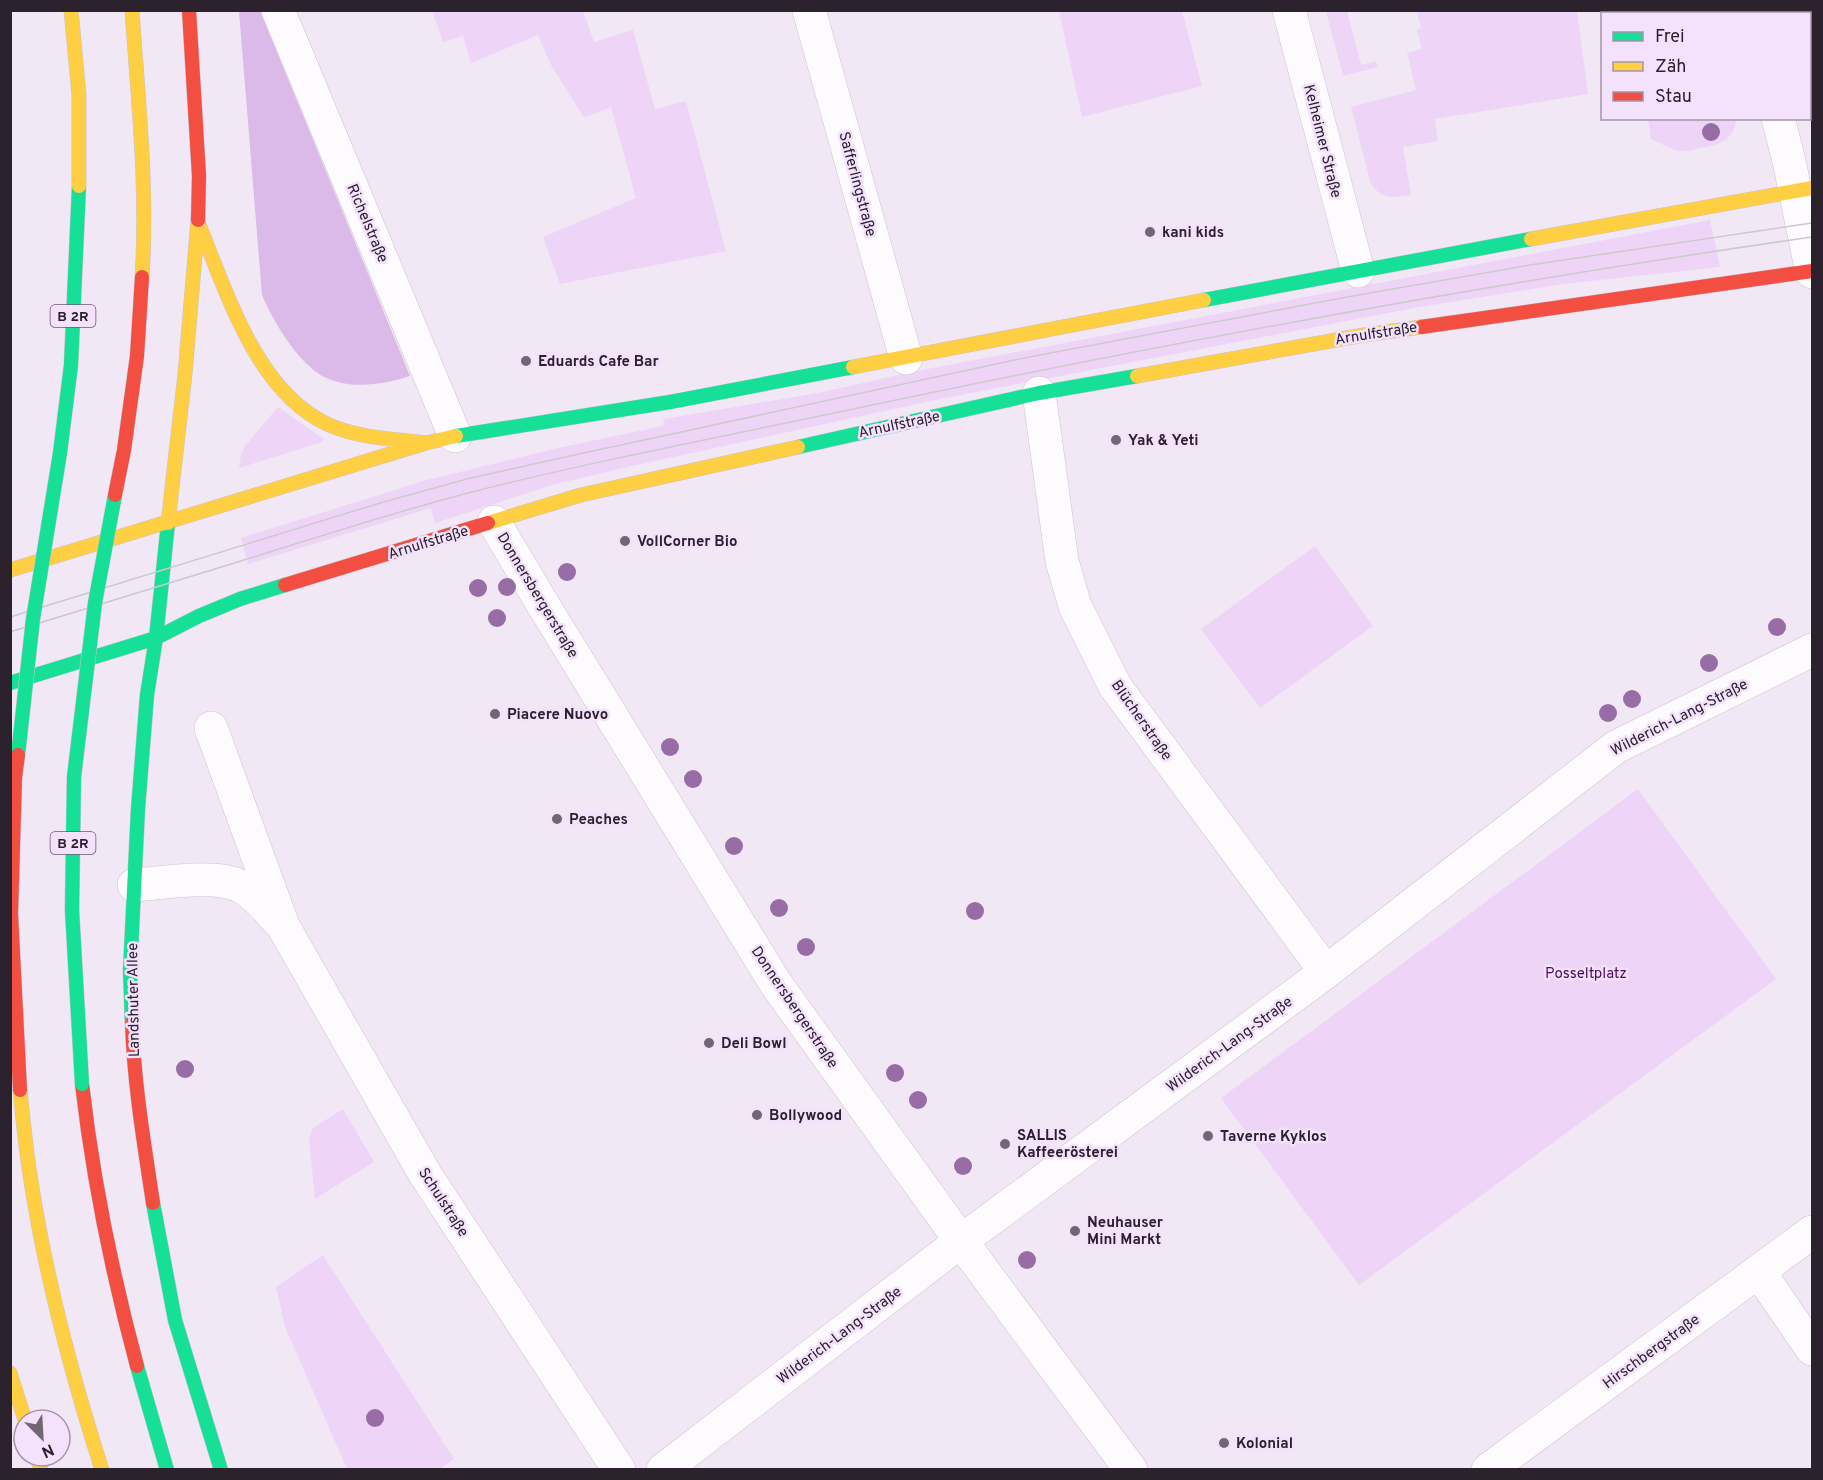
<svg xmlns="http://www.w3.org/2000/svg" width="1823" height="1480" font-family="Overpass,sans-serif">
	<rect width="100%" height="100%" fill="#f1e7f5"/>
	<!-- green -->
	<path fill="#eed5f7" d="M432 11H583L594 42 633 30 655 109 686 101 726 251 560 284 543 237 636 198 611 107 584 118 551 65 538 35 471 63 463 36 443 42Z
		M1059 11H1182L1202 86 1082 117Z
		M1326 11H1347L1361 65 1376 61 1378 67 1343 76Z
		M1417 11H1577L1588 94 1435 119 1438 141 1403 147 1411 195C1393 198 1379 200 1370 181L1351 107 1416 90 1407 53 1422 49 1417 30 1421 28Z
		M1736 119C1735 140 1719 145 1701 148 1695 149 1688 151 1682 151 1673 151 1660 143 1651 139L1648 119Z
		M1710 220 1720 267 1563 284 1419 307 935 400 623 468 552 485 435 523 431 508 248 564 241 538 427 480 558 448 663 426 664 419 818 393 912 372Z
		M278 407 324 439 322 442 239 468 241 454 245 446Z
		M1315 546 1373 626 1260 708 1201 629Z
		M1638 789 1776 979 1359 1285 1221 1098Z
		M343 1109 374 1162 315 1199 309 1139 313 1128Z
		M323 1255 454 1459 440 1469H347L285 1327 276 1287Z"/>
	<!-- forest -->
	<path fill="#dbb9e8" d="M239 11H260L410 376C382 385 346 391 319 374 295 358 273 321 262 295Z"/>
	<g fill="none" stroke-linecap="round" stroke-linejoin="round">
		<!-- street casing -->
		<g stroke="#ccc3cf" stroke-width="34">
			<path id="street" d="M278 10 455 436
				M809 10 906 358
				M1289 10 1358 271
				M1749 10 1750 14
				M1778 118 1789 161 1812 272
				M1039 393 1062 561 1075 606 1115 686 1326 972
				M494 522 542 603 776 984 961 1241 1131 1470
				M211 728 283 926 425 1174 619 1470
				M134 885C163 883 217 873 242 887 256 895 267 908 277 920
				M1759 1272 1812 1349
				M663 1470 961 1241 1326 972 1616 747 1812 650
				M1488 1470 1812 1232"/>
		</g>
		<!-- fast casing -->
		<g stroke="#ccc3cf" stroke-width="15">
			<path id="fast" d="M1204 300 1531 239
				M456 436 670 402 853 367
				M798 447 1039 393 1137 376
				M10 683 156 638 199 616 240 599 285 585
				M132 1023 130 971 138 809 147 695 156 638 168 523
				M153 1203 175 1320 221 1470
				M137 1366 167 1470"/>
		</g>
		<!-- slow casing -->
		<g stroke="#ccc3cf" stroke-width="15">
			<path id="slow" d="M199 225C227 292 256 391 327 424 357 438 394 439 426 443
				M1531 239 1812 188
				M853 367 1204 300
				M1137 376 1364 335 1421 327
				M168 523 185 374 198 220
				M488 523 581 495 798 447
				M10 570 426 443 456 436
				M20 1090C23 1120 26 1151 31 1181 46 1279 72 1376 102 1470
				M10 1373 25 1420
				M37 1456 41 1470"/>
		</g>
		<!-- jam casing -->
		<g stroke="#ccc3cf" stroke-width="15">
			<path id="jam" d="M189 10 199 176 198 220
				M1421 327 1812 271
				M285 585 488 523
				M132 1023C134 1084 144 1143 153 1203
				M82 1084C93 1180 112 1273 137 1366"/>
		</g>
		<!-- street -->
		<use href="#street" stroke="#fdfbfe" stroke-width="33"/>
		<!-- fast -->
		<use href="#fast" stroke="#16e098" stroke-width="14"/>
		<!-- slow -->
		<use href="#slow" stroke="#ffcf43" stroke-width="14"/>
		<!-- jam -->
		<use href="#jam" stroke="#f24e42" stroke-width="14"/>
		<!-- tram -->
		<path stroke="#ccc9ce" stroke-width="1.5" d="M10 617 380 503 467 479 556 459 1024 358 1347 297 1530 265 1812 223
			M10 632C87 608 164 585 241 561 318 537 394 512 472 492 598 460 726 436 853 409 1171 342 1491 283 1812 237"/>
		<!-- fast-bridge casing -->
		<g stroke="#ccc3cf" stroke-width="15" stroke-linecap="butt">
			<path id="fast-bridge" d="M18 755 33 619 60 453 71 365 79 186
				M82 1084 72 910 74 777 95 603 115 495"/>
		</g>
		<!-- slow-bridge casing -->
		<g stroke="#ccc3cf" stroke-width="15" stroke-linecap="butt">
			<path id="slow-bridge" d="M71 10 79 95V186
				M132 10C138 99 148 188 142 277"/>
		</g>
		<!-- jam-bridge casing -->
		<g stroke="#ccc3cf" stroke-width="15" stroke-linecap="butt">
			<path id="jam-bridge" d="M115 495 124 450 137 356 142 277
				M18 755 15 777 11 914 20 1090"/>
		</g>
		<!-- fast-bridge -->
		<use href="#fast-bridge" stroke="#16e098" stroke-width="14"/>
		<!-- slow-bridge -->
		<use href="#slow-bridge" stroke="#ffcf43" stroke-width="14"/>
		<!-- jam-bridge -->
		<use href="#jam-bridge" stroke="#f24e42" stroke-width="14"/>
	</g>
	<!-- trees -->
	<g fill="#986da6">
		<circle cx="1711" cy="132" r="9"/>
		<circle cx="567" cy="572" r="9"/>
		<circle cx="507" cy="587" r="9"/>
		<circle cx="478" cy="588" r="9"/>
		<circle cx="497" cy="618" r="9"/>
		<circle cx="1777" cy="627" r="9"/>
		<circle cx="1709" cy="663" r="9"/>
		<circle cx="1632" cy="699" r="9"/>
		<circle cx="1608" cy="713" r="9"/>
		<circle cx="670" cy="747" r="9"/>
		<circle cx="693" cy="779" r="9"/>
		<circle cx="734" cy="846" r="9"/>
		<circle cx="779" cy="908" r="9"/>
		<circle cx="975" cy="911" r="9"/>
		<circle cx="806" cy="947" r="9"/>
		<circle cx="185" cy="1069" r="9"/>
		<circle cx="895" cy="1073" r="9"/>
		<circle cx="918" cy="1100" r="9"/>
		<circle cx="963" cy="1166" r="9"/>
		<circle cx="1027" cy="1260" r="9"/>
		<circle cx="375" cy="1418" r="9"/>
	</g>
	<!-- markers -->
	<g fill="#706774" stroke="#f4e1fb" stroke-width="2">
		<circle cx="1150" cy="232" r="6"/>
		<circle cx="526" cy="361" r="6"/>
		<circle cx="1116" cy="440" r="6"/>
		<circle cx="625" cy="541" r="6"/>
		<circle cx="495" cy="714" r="6"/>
		<circle cx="557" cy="819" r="6"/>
		<circle cx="709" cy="1043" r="6"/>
		<circle cx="757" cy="1115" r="6"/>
		<circle cx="1208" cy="1136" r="6"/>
		<circle cx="1005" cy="1144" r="6"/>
		<circle cx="1075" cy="1231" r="6"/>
		<circle cx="1224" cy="1443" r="6"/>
	</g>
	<g text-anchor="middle" stroke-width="5" stroke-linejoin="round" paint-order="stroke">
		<!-- shield labels -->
		<g fill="#f4e1fb" stroke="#675b6c" stroke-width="1.5">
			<rect x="50.5" y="305" width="45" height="22" rx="4.5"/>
			<rect x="50.5" y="832" width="45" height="22" rx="4.5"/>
		</g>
		<g font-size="14" font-weight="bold" fill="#2b222e">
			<text x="73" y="321">B 2R</text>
			<text x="73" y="848">B 2R</text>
		</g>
		<!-- street labels -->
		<g font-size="15" fill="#2b222e" stroke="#f4e1fb">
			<text transform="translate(1323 141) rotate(76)" y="5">Kelheimer Straße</text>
			<text transform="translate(858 184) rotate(75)" y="5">Safferlingstraße</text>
			<text transform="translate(368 223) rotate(67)" y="5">Richelstraße</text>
			<text transform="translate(1376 333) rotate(-9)" y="5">Arnulfstraße</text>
			<text transform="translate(899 424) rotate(-12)" y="5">Arnulfstraße</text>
			<text transform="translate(428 542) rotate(-17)" y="5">Arnulfstraße</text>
			<text transform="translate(538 595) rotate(59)" y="5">Donnersbergerstraße</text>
			<text transform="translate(1679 717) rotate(-27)" y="5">Wilderich-Lang-Straße</text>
			<text transform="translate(1142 720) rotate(55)" y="5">Blücherstraße</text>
			<text transform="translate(133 1000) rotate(-91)" y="5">Landshuter Allee</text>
			<text transform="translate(795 1007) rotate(56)" y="5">Donnersbergerstraße</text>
			<text transform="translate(1229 1044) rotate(-36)" y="5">Wilderich-Lang-Straße</text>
			<text transform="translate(444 1202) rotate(57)" y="5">Schulstraße</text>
			<text transform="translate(839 1335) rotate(-37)" y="5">Wilderich-Lang-Straße</text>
			<text transform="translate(1651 1351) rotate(-36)" y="5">Hirschbergstraße</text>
		</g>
		<!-- poi labels -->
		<g font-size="15" font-weight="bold" fill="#2b222e" stroke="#f4e1fb" text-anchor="start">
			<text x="1162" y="237">kani kids</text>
			<text x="538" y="366">Eduards Cafe Bar</text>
			<text x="1128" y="445">Yak &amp; Yeti</text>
			<text x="637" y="546">VollCorner Bio</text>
			<text x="507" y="719">Piacere Nuovo</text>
			<text x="569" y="824">Peaches</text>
			<text x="721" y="1048">Deli Bowl</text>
			<text x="769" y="1120">Bollywood</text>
			<text x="1017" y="1140">SALLIS<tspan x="1017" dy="17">Kaffeerösterei</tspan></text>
			<text x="1220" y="1141">Taverne Kyklos</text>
			<text x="1087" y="1227">Neuhauser<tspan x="1087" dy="17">Mini Markt</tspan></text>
			<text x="1236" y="1448">Kolonial</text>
		</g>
		<!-- park labels -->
		<g font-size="15" fill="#500a65" stroke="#f4e1fb">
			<text x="1586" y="978">Posseltplatz</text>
		</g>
	</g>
	<!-- border -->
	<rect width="1823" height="1480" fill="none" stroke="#2b222e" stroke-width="24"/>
	<!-- legend -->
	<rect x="1601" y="12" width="210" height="108" fill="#f4e1fb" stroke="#a495a9" stroke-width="1.5"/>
	<rect x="1613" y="32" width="30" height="9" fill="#16e098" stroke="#a495a9" stroke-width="1.5"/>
	<text x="1655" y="42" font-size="18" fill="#2b222e">Frei</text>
	<rect x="1613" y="62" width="30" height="9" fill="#ffcf43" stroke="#a495a9" stroke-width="1.5"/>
	<text x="1655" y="72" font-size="18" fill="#2b222e">Zäh</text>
	<rect x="1613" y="92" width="30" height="9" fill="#f24e42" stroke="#a495a9" stroke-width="1.5"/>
	<text x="1655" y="102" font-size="18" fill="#2b222e">Stau</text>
	<!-- north arrow -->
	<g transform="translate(42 1438) rotate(156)"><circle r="28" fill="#f4e1fb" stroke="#a495a9" stroke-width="1.5"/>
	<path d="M0-4.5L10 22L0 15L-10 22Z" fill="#706774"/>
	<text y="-9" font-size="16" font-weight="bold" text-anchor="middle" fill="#2b222e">N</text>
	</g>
</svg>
